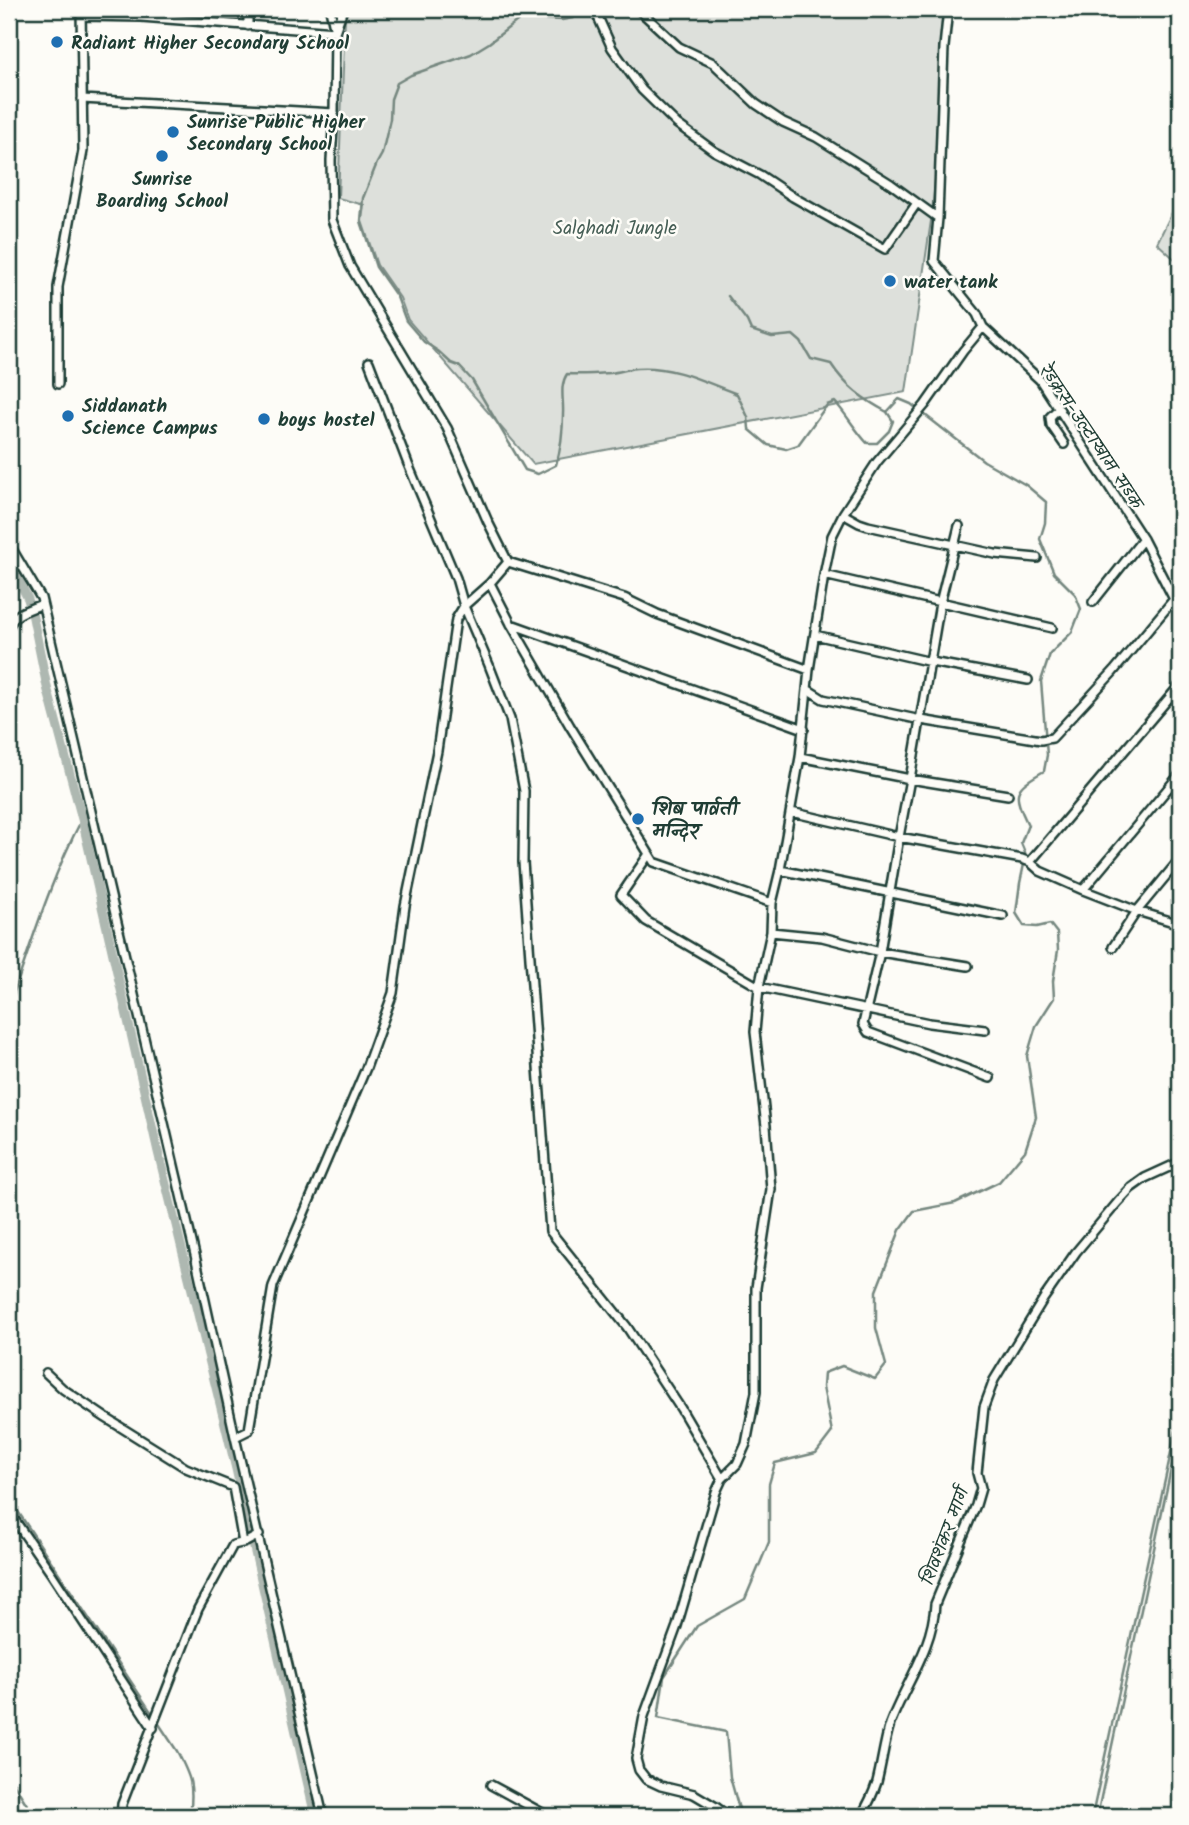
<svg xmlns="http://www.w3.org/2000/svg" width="1189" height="1825" font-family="Kalam,'Playpen Sans Deva',sans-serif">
	<rect width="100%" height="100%" fill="#fdfcf7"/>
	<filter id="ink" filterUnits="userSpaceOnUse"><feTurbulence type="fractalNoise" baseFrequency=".0143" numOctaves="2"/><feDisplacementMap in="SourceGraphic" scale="14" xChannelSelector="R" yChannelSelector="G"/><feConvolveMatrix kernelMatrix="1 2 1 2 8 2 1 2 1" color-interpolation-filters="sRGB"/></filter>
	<g filter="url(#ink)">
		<!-- green -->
		<path fill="#dde0db" stroke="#7e8e88" stroke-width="2" d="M349 9H950L932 214 906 392 533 464 408 320 400 298 377 265 362 221 364 205 338 198 345 18Z
			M1180 196V264L1157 243Z"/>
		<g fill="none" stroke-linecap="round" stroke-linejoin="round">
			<!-- stream -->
			<path stroke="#75877f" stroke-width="2.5" d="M583 9 581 12 573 18 562 20 521 18 489 43 471 54 411 75 397 83 391 99 390 119 382 154 377 163 363 198 361 221 376 267 397 297 406 321 424 342 438 351 451 363 459 366 472 380 525 470 538 474 556 465C561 448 563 431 563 414 564 400 559 386 567 374 581 375 596 374 610 373 619 372 628 369 637 368 672 365 705 382 737 394L748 417 749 429 768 445 786 449 798 445 827 405 835 402C847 415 855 430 867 443H877L889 431 893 421 887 412 899 399 911 404 984 461 1026 485 1046 502 1045 523 1040 539 1054 573 1075 594 1081 609 1072 632 1050 654 1041 681 1047 755 1044 771C1013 789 1012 792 1028 825L1021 843 1026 855 1020 883 1016 913 1024 926 1037 927 1050 924 1057 933 1058 950 1053 981 1054 998 1036 1026 1027 1056 1036 1117 1025 1151 999 1182 955 1203 914 1211 900 1230 876 1291V1328L886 1365 875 1379 842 1366 824 1373 823 1387 832 1432 816 1453 775 1463 769 1484V1542L745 1599 697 1626 664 1677 658 1718 726 1732 730 1777 741 1816
				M728 296 747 321 751 330 772 337 793 335 801 342 811 359 831 364C846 387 863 399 887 412
				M9 1007C31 944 51 878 82 819
				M9 1498 177 1751C191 1778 194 1785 190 1816
				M9 1776 34 1816
				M1092 1816 1180 1411
				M1097 1816 1180 1427"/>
			<!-- canal -->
			<path stroke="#aeb8b1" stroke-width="9" d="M9 561 28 599 32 613 47 687 82 819 158 1152 236 1469 315 1816"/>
			<!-- minor casing -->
			<g stroke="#1f3d34" stroke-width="12">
				<path id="minor" d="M601 9 598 17 612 48 642 90 677 124 714 151 760 175 793 197 885 249 917 203
					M638 9 679 47 713 63 756 104 783 122 816 137 891 184 938 218
					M948 9 944 47 938 218 934 261 977 314 983 327 1040 380 1143 539 1180 611
					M81 16 141 17 335 32 330 9
					M248 26V9
					M82 99 334 113
					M369 362 408 464 456 578 464 606 489 665 510 719 524 791 523 862 550 1231 627 1327 681 1409 722 1479
					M58 384V287L83 151 81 9
					M1060 410 1055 412 1050 417 1051 425 1064 444
					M843 514 859 523 868 526 995 554 1037 558
					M959 526 940 603 910 779 899 837 880 952 863 1024 868 1032 990 1078
					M9 544 41 598 195 1255 235 1437
					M508 562 624 598 657 614 809 670
					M824 575 1052 628
					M490 583 511 624 570 726 654 862 772 903
					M1093 602 1143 539
					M511 624 804 729
					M9 626C15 612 29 610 42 604
					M815 635 931 662 1028 680
					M807 689 823 699 921 720 1041 740 1052 738 1113 672 1175 598
					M800 757 910 779 1008 795
					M791 812 899 837 1022 859 1030 862 1040 871 1083 890 1137 911 1180 924
					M649 854 621 895 646 921 759 987 929 1023 985 1030
					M1030 862 1180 685
					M780 870 1003 916
					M1083 890 1180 774
					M771 932 822 937 880 952 968 966
					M1113 947 1137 911 1180 859
					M46 1373 63 1389 106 1418 186 1468 233 1487 243 1543
					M9 1512 51 1573 153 1728
					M491 1785 548 1816
					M121 1816 122 1804 198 1609 233 1545 246 1542 259 1535
					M323 1816 235 1437 249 1430 273 1286 366 1068 393 993 405 906 437 751 456 619 464 606 490 583 508 562 488 522 447 428 350 266 332 220 331 160 334 113 335 32 343 9
					M728 1816 716 1807 694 1794 661 1786 646 1779 639 1770 636 1759 644 1716 677 1626 716 1492 722 1479 737 1464 746 1444 756 1392V1288L771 1189 766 1126 755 1032 759 987 771 932 772 903 780 870 800 757 809 670 824 575 832 536 843 514 877 462 925 405 963 351 983 327
					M861 1816C868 1805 873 1794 877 1782 882 1763 884 1743 890 1724 905 1684 933 1648 935 1604L976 1505 981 1488 977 1473 984 1407 994 1380 1044 1298 1076 1252 1118 1202 1131 1188 1145 1178 1180 1162"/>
			</g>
			<!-- minor -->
			<use href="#minor" stroke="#fdfcf7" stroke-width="7"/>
		</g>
	</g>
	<!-- markers -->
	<g fill="#1f6fb2" stroke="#fdfcf7" stroke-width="2.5">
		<circle cx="57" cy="42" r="7"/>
		<circle cx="173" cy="132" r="7"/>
		<circle cx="162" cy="156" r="7"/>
		<circle cx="890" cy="281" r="7"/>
		<circle cx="68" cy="416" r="7"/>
		<circle cx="264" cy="419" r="7"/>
		<circle cx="638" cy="819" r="7"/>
	</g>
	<g text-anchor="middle" stroke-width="5" stroke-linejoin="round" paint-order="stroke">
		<!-- poi labels -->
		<g font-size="19" font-weight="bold" fill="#1f3d34" stroke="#fdfcf7" text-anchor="start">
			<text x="71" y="49">Radiant Higher Secondary School</text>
			<text x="187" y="128">Sunrise Public Higher<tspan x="187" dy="22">Secondary School</tspan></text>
			<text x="162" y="185" text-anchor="middle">Sunrise<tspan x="162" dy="22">Boarding School</tspan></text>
			<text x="904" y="288">water tank</text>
			<text x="82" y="412">Siddanath<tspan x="82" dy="22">Science Campus</tspan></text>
			<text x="278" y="426">boys hostel</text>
			<text x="652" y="815">शिब पार्वती<tspan x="652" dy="22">मन्दिर</tspan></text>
		</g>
		<!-- park labels -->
		<g font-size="19" fill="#455e55" stroke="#fdfcf7">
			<text x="615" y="234">Salghadi Jungle</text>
		</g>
		<!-- street labels -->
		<g font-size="19" fill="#1f3d34" stroke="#fdfcf7">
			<text transform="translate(1092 436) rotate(56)" y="7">रेडक्रस-उल्टाखाम सडक</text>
			<text transform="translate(944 1536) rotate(-69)" y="7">शिवशंकर मार्ग</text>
		</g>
	</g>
	<!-- margin -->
	<rect width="1189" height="1825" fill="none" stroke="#fdfcf7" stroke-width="35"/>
	<rect x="18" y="18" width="1154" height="1790" fill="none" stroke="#1f3d34" stroke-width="2.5" filter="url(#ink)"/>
</svg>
